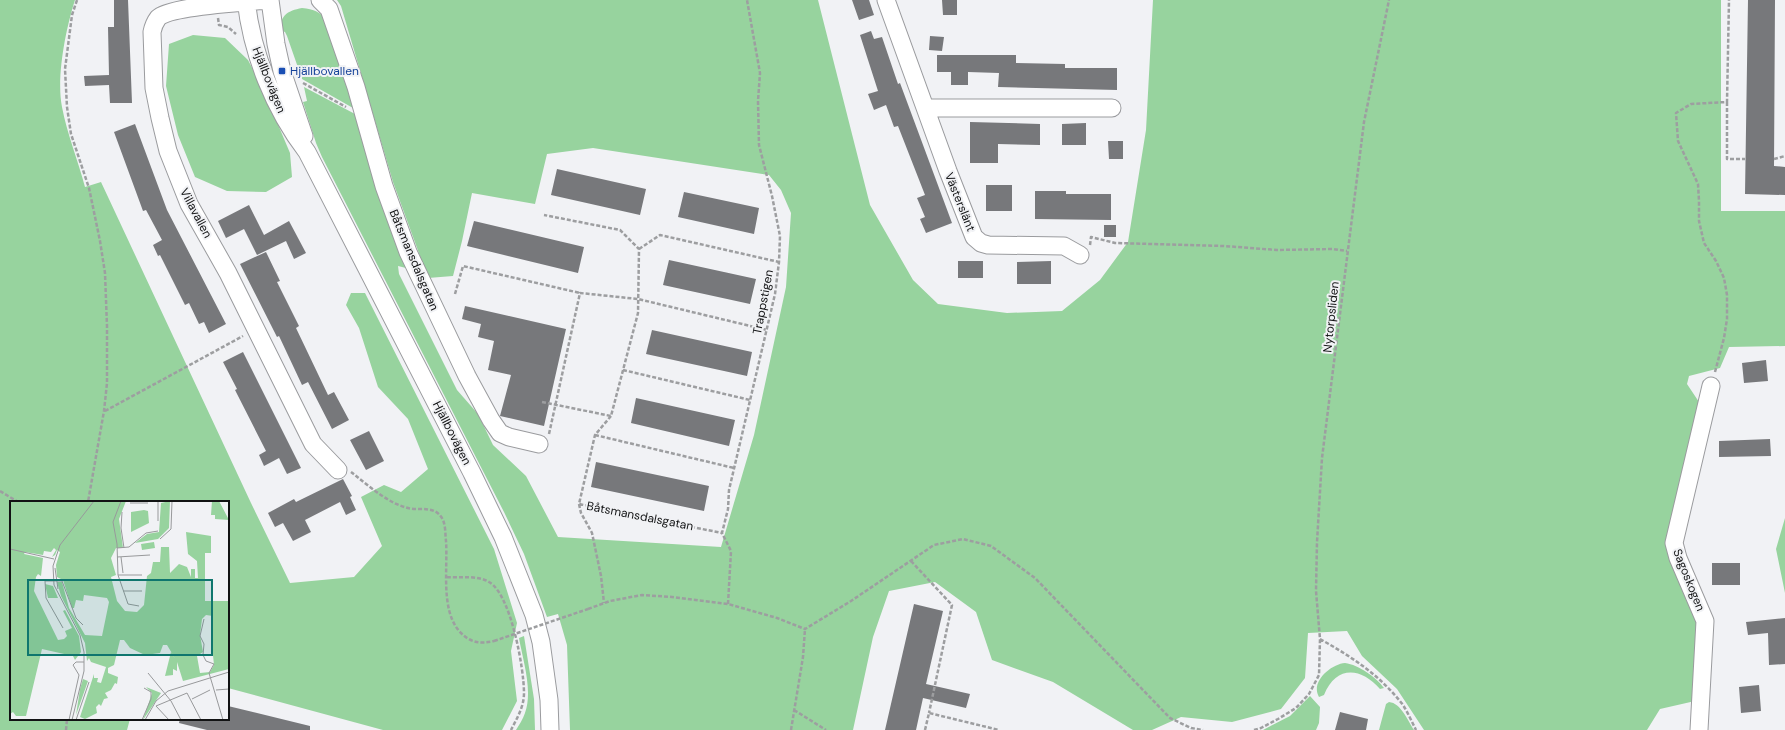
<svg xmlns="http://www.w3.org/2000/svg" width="1785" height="730" font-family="'DM Sans',sans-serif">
	<rect width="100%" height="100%" fill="#f1f2f5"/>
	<!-- green -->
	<path fill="#97d39e" d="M0 0H75C66 28 56 77 62 107 67 134 78 160 85 187L101 182 251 503 290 583 354 577 382 546 361 497 384 485 401 492 428 469 408 419 378 387 359 328 346 305 351 293H365L494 549 517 623 511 651 517 701 502 730H383L228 688V502H11V719H130L127 730H0Z
		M337 0H818L870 205 913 280 938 304 1007 313 1062 311 1100 280 1128 242 1146 130 1153 0H1721V211H1785V346L1729 347 1720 368 1689 376 1687 384 1701 405 1670 538 1700 618 1695 701 1660 709 1647 730H1424L1397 689 1362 656 1347 631 1308 633 1305 678 1281 709 1232 722 1181 717 1152 730H1133L1053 682 992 660 976 612 935 582 889 591 873 637 853 730H570L567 645 558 614 547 617 524 554 504 512 322 157 316 143 303 102 307 101 304 87 355 114 406 268 398 266 399 274 457 390 478 414 493 445 526 476 558 537 721 547 754 435 786 287 791 213 781 190 769 175 593 148 547 154 535 204 472 193 462 241 453 276 428 278 393 182 341 6Z
		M302 8C314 9 320 12 328 21L353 108 302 79 287 36 285 32 280 30C281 15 287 11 302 8Z
		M193 35 225 38 248 60 263 89 290 153 292 177 266 192 227 191 195 177 178 135 166 86 169 44Z
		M1785 518V593L1776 549Z
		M524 636 534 699 535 730H516C519 725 523 719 525 713 533 690 523 661 519 638Z
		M1345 663C1359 665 1376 677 1384 688L1380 689C1361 667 1336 665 1324 695L1319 697C1310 682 1331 664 1345 663Z
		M1310 696 1320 707 1319 723 1316 730H1263L1290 716Z
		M1389 702C1401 703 1408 721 1414 730H1379L1386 704Z"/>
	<!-- building -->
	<path fill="#77787b" d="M114 0H128L132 103H110L109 85 85 86 84 76 109 75 108 27H114Z
		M852 0H869L874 15 859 20Z
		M942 0H957V15H943Z
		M1748 0H1775L1774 166 1785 167V195L1745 194Z
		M871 31 874 39 882 37 898 84 900 83 952 223 926 233 920 219 925 217 917 198 925 195 898 126 894 127 886 105 874 110 868 94 878 91 860 35Z
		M930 36 944 37 942 51 929 50Z
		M937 55H1016V63L1065 64V68H1117V90L998 87 999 73 968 72V85H951V72H937Z
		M970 122 1040 124V145L998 144V163H970Z
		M1086 123V145H1062V124Z
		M135 124 167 210 226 324 209 333 204 322 199 324 189 303 185 305 160 255 158 256 153 245 162 240 146 210 143 211 114 132Z
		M1108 141H1123V159H1109Z
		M557 169 646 189 640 215 551 195Z
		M986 185H1012V211H986Z
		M1035 191H1066V194H1111V220L1035 219Z
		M684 192 759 208 754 234 678 217Z
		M249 205 264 235 289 221 306 253 294 259 286 241 257 255 244 229 226 238 218 221Z
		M474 221 584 247 578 273 467 246Z
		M1104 225H1116V237H1104Z
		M266 252 280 281 277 282 299 326 296 328 328 395 334 392 349 420 332 429 308 382 302 385 279 336 277 337 240 264Z
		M669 260 756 279 750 304 663 285Z
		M958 261H983V278H958Z
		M1051 261V284H1017V262Z
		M465 306 566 329 544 426 500 416 511 375 488 370 494 341 478 337 481 324 462 319Z
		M652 330 752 352 747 376 646 354Z
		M243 352 301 468 287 474 279 458 264 466 259 455 266 451 235 390 237 389 223 362Z
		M1766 360 1768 381 1744 383 1742 363Z
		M636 398 735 420 729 446 631 423Z
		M369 431 384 461 366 470 350 440Z
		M1770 439 1771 456 1719 457V441Z
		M596 462 709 486 704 511 591 487Z
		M343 479 352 496 350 497 356 510 346 515 340 502 305 520 311 532 293 541 283 523 275 527 268 513 294 499 296 502Z
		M1712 563H1740V585H1712Z
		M914 604 943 611 926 684 970 694 966 708 923 698 916 730H885Z
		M1785 618V664L1769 665 1768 633 1748 635 1746 622Z
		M1759 685 1761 711 1741 713 1739 687Z
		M228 706 310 726V730H207L179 723 180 719H228Z
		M1340 712 1368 719 1366 730H1335Z"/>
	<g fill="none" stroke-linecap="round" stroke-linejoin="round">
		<!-- minor casing -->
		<g stroke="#9a9b9e" stroke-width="19">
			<path id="minor" d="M246 0C252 54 274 109 307 152L472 473 503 537 534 615 541 642 549 700 550 730
				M268 0C249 2 170 6 158 18 155 22 153 27 152 32L154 88 160 118 168 151 189 204 228 273 313 444 338 470
				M270 0 276 44 282 71 304 136
				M320 0 329 9 356 87 384 186 408 252 467 376 491 420 500 433 509 437 539 444
				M886 0 948 171 974 237 981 243 988 245 1064 246 1080 255
				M926 108H1112
				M1699 730 1705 621 1678 558 1674 543 1711 386"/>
		</g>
		<!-- path -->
		<path stroke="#9d9ea0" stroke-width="2.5" stroke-dasharray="4 2" stroke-linecap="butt" d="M77 0 72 15 65 69 67 107 71 134 89 188 100 241 105 273 107 326V383L104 411 88 502
			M218 18 219 25 228 27 236 34
			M303 83 346 107
			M1727 102V159H1745
			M1774 159 1785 156
			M1090 245 1091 237 1115 243 1224 246 1277 250 1333 249 1347 251
			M639 249 660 235 779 262
			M455 294 463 266 580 293
			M623 370 750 400
			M1715 372 1724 338 1727 319V295L1724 278 1716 261 1704 243 1699 221V201L1698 184 1678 141 1676 113 1691 104 1727 102 1729 0
			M542 402 611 416 638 313 639 249 620 230 544 215
			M105 411 243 336
			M611 416 595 435 579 504 722 533
			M549 434 580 293 638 299 767 330
			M595 435 734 468
			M351 472C368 485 387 503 408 508 420 511 434 505 442 518 446 525 445 534 446 541 448 569 440 612 461 633 471 643 481 644 494 641
			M0 491 18 502
			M579 504 581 513 592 533 601 576 604 603
			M911 561 952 605 929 713
			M447 577C460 578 478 575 489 582 511 594 524 669 524 693 524 707 517 718 511 730
			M728 604 731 551 722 533 728 509 729 490 775 294 779 262 780 236 772 196 759 145 758 101 760 73 747 0
			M588 609 610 601 642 595 672 597 728 604 777 618 805 629 851 601 934 545 963 539 991 546 1035 578 1170 718 1191 728 1203 730
			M1320 639C1352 657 1381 676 1403 705 1408 713 1412 722 1416 730
			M794 710 826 730
			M66 730 67 719
			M791 730 803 657 805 629
			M925 730 929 713 999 730
			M1254 730 1261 728 1278 719 1296 708 1309 694 1319 675 1320 639 1316 591 1317 542 1322 458 1364 122 1389 0"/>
		<!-- minor -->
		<use href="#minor" stroke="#fff" stroke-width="17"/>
		<!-- path-bridge -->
		<path stroke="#9d9ea0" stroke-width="2.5" stroke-dasharray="4 2" stroke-linecap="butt" d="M494 641 588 609"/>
	</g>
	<!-- markers -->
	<rect fill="#1a4fb4" stroke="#f1f2f5" stroke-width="1.5" x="278" y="67" width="8" height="8" rx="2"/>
	<g text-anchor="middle" stroke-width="4" stroke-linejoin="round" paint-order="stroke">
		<!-- transit labels -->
		<g font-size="12" fill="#164399" stroke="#f1f2f5" text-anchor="start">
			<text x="290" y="75">Hjällbovallen</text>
		</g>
		<!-- street labels -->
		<g font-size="12" fill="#121314" stroke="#f1f2f5">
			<text transform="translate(269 80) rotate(68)" y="4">Hjällbovägen</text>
			<text transform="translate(960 202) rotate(68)" y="4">Västerslänt</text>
			<text transform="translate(196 213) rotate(62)" y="4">Villavallen</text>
			<text transform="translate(414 260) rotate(67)" y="4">Båtsmansdalsgatan</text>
			<text transform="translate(763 302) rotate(-79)" y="4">Trappstigen</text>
			<text transform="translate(1331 317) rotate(-84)" y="4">Nytorpsliden</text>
			<text transform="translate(452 433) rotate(63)" y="4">Hjällbovägen</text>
			<text transform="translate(640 516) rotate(11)" y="4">Båtsmansdalsgatan</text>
			<text transform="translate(1689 580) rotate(68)" y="4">Sagoskogen</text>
		</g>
	</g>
	<!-- overview -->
	<g transform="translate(10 501)">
		<rect width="219" height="219" fill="#f1f2f5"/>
		<path d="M0 0H116L109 18 113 47H106L101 57 106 74 101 76 107 100 115 110 127 111 134 104 137 75 141 72 143 61H150L151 46H159L160 72 169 63 177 66 181 76V68H185V77H188L187 60 178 53 176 31 201 35V52H195V100H219V168L173 180 167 161V170L163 168V174L155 175 161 151 166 159 157 144H153L150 152 135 154 120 147 114 139H110L104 164 98 167V172L108 176 107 183 105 182 101 189 95 192 98 197 94 198 91 205 89 203 86 206 87 212 75 218 70 216 84 173V177H88L87 181 91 182 96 166 81 161 79 157 77 160 75 142 51 95 47 81H52L59 107 75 134 92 135 99 101 97 97 74 94 73 100 66 99 64 107H62L53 79 47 76 46 64 50 51 47 49 45 54 42 56 46 49 44 47 41 51 34 50 33 54 15 51 14 53 33 57 31 75 28 73 26 76 24 90 48 139 54 138 57 135 55 130 62 127 53 110 55 109 69 135 71 151 65 159 63 155 32 148 16 215H6L3 211 0 213ZM196 114 203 115 201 135 204 164 200 171 190 172 187 155 193 151 190 134 192 118ZM160 0 159 27 148 38 125 42 137 33 149 31 151 2ZM202 0H209L219 19 205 18V14H201ZM134 9 138 10 139 22 121 31V11ZM144 41 145 47 132 49 131 43ZM35 83 43 85 48 97H38ZM73 178 78 180 66 214 70 188ZM136 186 151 192 133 219 142 192Z" fill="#97d39e" fill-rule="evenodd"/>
		<path fill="none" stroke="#98999b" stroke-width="1" d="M111 0 103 21 107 43 108 74 118 103 129 105M148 0V20M120 2H138M112 11 111 27 114 47M150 38 161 28 162 0M107 47 119 46 136 32 148 30M0 48 44 58M107 56 140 54M111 56 113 72M45 67 48 88M108 74H132M113 90H132M194 118 190 135 194 143 193 154 196 160 204 163 199 172 213 219M53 127 36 97 35 80H52L66 117 73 124M138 172 161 200 171 219M206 189 219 188M182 198 200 189M59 219 69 174 63 164 66 161H74M62 219 74 170V151L70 134 44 84 43 65 50 44 84 0M66 219 79 181M132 219 141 198V191L134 187M135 219 146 200 158 190 219 171M159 219 146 205 177 192 191 219"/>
		<path fill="#0f766e" fill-opacity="0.15" stroke="#0f766e" stroke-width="2" d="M18 79H202V154H18Z"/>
		<rect width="219" height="219" fill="none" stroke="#121314" stroke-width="2"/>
	</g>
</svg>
